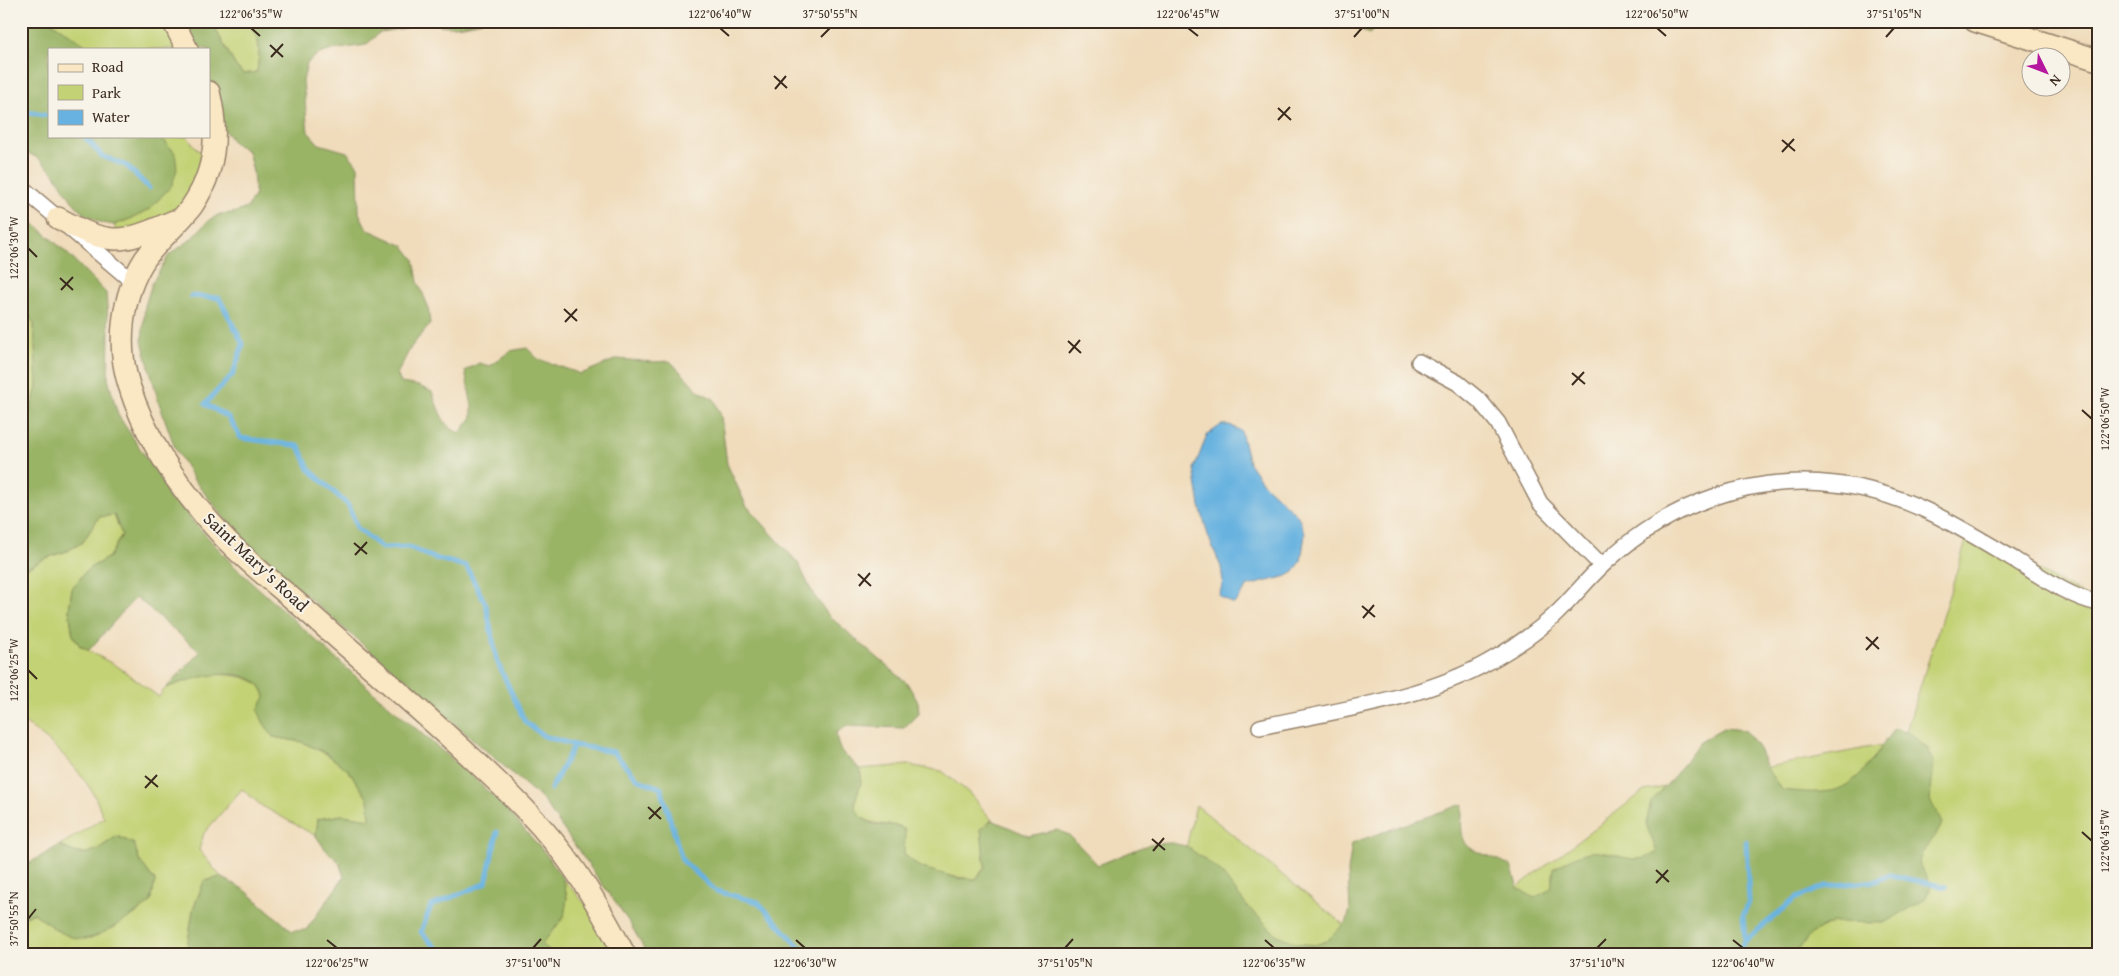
<svg xmlns="http://www.w3.org/2000/svg" width="2119" height="976" font-family="'Gentium Book Plus',serif">
	<rect width="100%" height="100%" fill="#f7f3e8"/>
	<filter id="ink" filterUnits="userSpaceOnUse"><feTurbulence type="fractalNoise" baseFrequency=".02" numOctaves="2"/><feDisplacementMap in="SourceGraphic" scale="10" xChannelSelector="R" yChannelSelector="G"/><feConvolveMatrix kernelMatrix="1 2 1 2 8 2 1 2 1" color-interpolation-filters="sRGB"/></filter>
	<filter id="wash" filterUnits="userSpaceOnUse"><feTurbulence type="fractalNoise" baseFrequency=".0096" numOctaves="4" result="noise"/><feDisplacementMap in="SourceGraphic" scale="20" xChannelSelector="R" yChannelSelector="G"/><feGaussianBlur stdDeviation="1.12" result="paint"/><feColorMatrix in="noise" values="0 0 0 0 0 0 0 0 0 0 0 0 0 0 0 0 0 1.4 0 .05"/><feComposite in="paint" operator="in"/></filter>
	<g filter="url(#wash)">
		<rect width="100%" height="100%" fill="#f0dcbb"/>
		<!-- green -->
		<path fill="#c3d274" stroke="#7f7e49" d="M50 21H173L187 49H91Z
			M211 21H246C262 41 260 47 257 72L243 74 235 65Z
			M160 136H186L198 150 212 159 192 206 120 240 114 225 135 217 175 153Z
			M21 300 34 324 37 388 28 418 21 427Z
			M114 515 122 534 109 557 88 569 72 588 69 610 73 635 80 646 120 668 159 697C161 694 163 690 166 688 187 674 239 668 259 685 268 694 271 724 273 737L302 742 327 754 349 771 368 799 371 819 342 815 318 819 316 836 262 806 242 789 204 833 199 850 221 877 204 881 193 910 186 955H21V918L34 913 57 931 110 929 138 912 151 902 155 881 139 860 134 844 117 836C94 852 85 861 60 845L104 818C100 810 97 800 93 793 76 765 49 738 21 721V571L46 558 67 551 83 542 99 517Z
			M1969 532 2098 603V955H1044L1172 910 1196 805 1349 929 1511 892 1644 791 1903 741Z
			M908 765 942 771 969 793 992 820 981 828 985 867 976 879C957 878 913 872 904 853 901 846 901 834 900 826 885 825 851 824 854 800 856 787 861 782 859 769Z
			M563 879 590 909 613 955H554L542 944 567 898Z"/>
		<!-- forest -->
		<path fill="#9ab466" stroke="#6a6f42" d="M21 21H50L91 49H49V136H160L175 153 177 169 172 185 150 209 135 217 114 225 102 223 84 214 72 201 54 173 38 158 21 150Z
			M173 21H211L235 65 243 74 257 72C260 47 262 41 246 21H423L405 28 380 32 366 45 332 50 317 55 307 63 303 81 308 132 319 144 347 152 358 166 359 213 367 229 404 246 414 259 418 282 428 306 430 324 411 347 397 374 401 383 419 386 432 392C439 409 442 427 460 433L472 417V406L465 371 479 363 490 366 510 351 527 348 538 359 581 374 617 359 654 362 670 361 700 392 714 399 721 416 727 464 746 505 798 563 813 594 829 616 907 683 918 702 919 713 904 728 846 726 836 733C837 739 838 747 842 752 846 758 855 762 859 769 870 789 837 805 871 823 882 828 895 821 905 830L904 854 919 867 957 878 976 879 985 867 981 828 992 820 1029 836 1057 830 1069 835 1098 865 1150 844 1171 843 1186 846 1219 870 1246 905 1276 934 1295 943 1315 945 1327 941 1347 921 1350 909 1348 872 1352 843 1463 804C1456 860 1474 845 1511 866L1518 888 1534 898 1551 889 1554 868C1564 863 1578 854 1589 852 1614 849 1632 869 1657 852L1646 824 1651 802 1672 779 1702 740 1723 728 1745 730 1759 749 1769 772 1782 790C1799 792 1828 795 1843 787 1866 775 1880 748 1894 728L1909 733 1928 749 1934 762 1930 800 1942 823C1937 839 1922 847 1918 863L1932 886 1924 900 1884 923 1833 922 1812 933 1793 955H648L629 922 542 799 259 555 226 520 194 480 175 448 159 403 142 341 145 306 152 283 169 255 190 240 209 220 220 214 233 213 247 208 255 194 253 172 248 151 234 143 225 131 215 128 209 92V49H187Z
			M425 21H482C460 26 447 29 425 21Z
			M1340 21H1383L1369 34Z
			M21 212 66 252 106 293 109 333 108 379 118 415 145 456 191 519 234 566 373 692 474 778 509 812 545 853 563 879 567 898 564 917 542 944 554 955H186L193 910 204 881 221 877 245 890 292 931 306 930 344 877 339 862 325 849 316 836 318 819 342 815 370 819 368 799 349 771 327 754 302 742 273 737 263 722 258 710 265 697C264 693 262 688 260 686 239 663 190 679 166 688L200 652 136 597 89 650 80 646 73 635 69 610 72 588 88 569 109 557 122 535 114 515 99 517 83 542 67 551 46 558 21 571V427L28 418 37 387 34 324 21 300Z
			M117 836 134 844 139 860 155 881 151 902C140 911 99 939 84 939 65 939 48 924 34 913L21 918V868L60 845C85 861 94 852 117 836Z"/>
		<!-- water -->
		<path fill="#67b2e0" stroke="#516e7f" d="M1221 425H1230L1241 431 1249 463 1263 483 1298 516 1305 534 1301 561 1294 572 1287 576 1248 586 1234 604 1219 596 1223 582 1221 567 1208 535 1200 506 1194 469 1207 435Z"/>
		<g fill="none" stroke-linecap="round" stroke-linejoin="round">
			<!-- stream -->
			<path stroke="#67b2e0" stroke-width="5" d="M21 102 27 112 49 116
				M84 136 102 156 127 166 149 188
				M191 296 219 298 243 344 233 374 205 404 228 417 241 438 299 446 309 469 349 506 357 528 382 548 409 547 434 558 466 566 486 605 497 661 525 722 544 736 574 745 613 752 639 780 661 788 682 860 716 891 758 902 807 955
				M551 789 574 745
				M1745 941 1743 915 1749 902 1746 841
				M443 955 421 932 431 906 486 883 497 832
				M1735 955 1745 941 1795 899 1826 886 1876 881 1890 875 1946 887"/>
		</g>
	</g>
	<g filter="url(#ink)">
		<g fill="none" stroke-linecap="round" stroke-linejoin="round">
			<!-- street casing -->
			<g stroke="#96836c" stroke-width="18">
				<path id="street" d="M21 187 132 281
					M1419 362 1458 383 1480 401 1498 423 1540 503 1602 566
					M1260 727C1333 711 1425 699 1490 661 1513 648 1535 634 1555 615 1573 598 1588 578 1607 561 1669 504 1751 474 1835 484 1903 491 1958 526 2015 560 2042 577 2067 596 2098 603"/>
			</g>
			<!-- secondary casing -->
			<g stroke="#96836c" stroke-width="24">
				<path id="secondary" d="M173 21 187 49
					M1975 21 2098 60
					M209 92C219 132 216 171 192 206 178 225 158 240 145 259 122 294 116 345 129 385 146 440 181 491 220 533 245 561 280 587 309 613 363 661 419 708 472 758 509 792 547 829 575 870 594 897 609 926 625 955
					M58 218C111 247 121 244 174 221"/>
			</g>
			<!-- street -->
			<use href="#street" stroke="#fff" stroke-width="15"/>
			<!-- secondary -->
			<use href="#secondary" stroke="#fae7c3" stroke-width="21"/>
		</g>
	</g>
	<!-- ticks -->
	<path fill="none" stroke="#3b2a1e" stroke-width="2" d="M251 28 260 36M720 28 729 36M1188 28 1198 36M1657 28 1666 36M821 37 830 28M1354 37 1362 28M1886 37 1894 28M270 45 283 57M271 57 283 44M774 76 787 88M775 89 786 76M1278 108 1291 120M1278 120 1290 107M1782 140 1795 151M1782 152 1794 139M28 248 37 257M60 278 73 290M61 290 73 277M564 309 577 321M565 322 577 309M1068 341 1081 353M1069 353 1080 340M1572 373 1585 384M1572 385 1584 372M2082 410 2092 419M354 543 367 554M355 555 367 542M858 574 871 586M859 586 870 573M1362 606 1375 617M1363 618 1374 605M1866 637 1879 649M1866 650 1878 637M28 670 37 679M145 776 158 787M145 788 157 775M648 807 661 819M649 819 661 807M2082 832 2092 841M1152 839 1165 850M1153 851 1164 838M1656 870 1669 882M1656 883 1668 870M28 919 36 909M327 940 337 948M796 940 805 948M1265 940 1274 948M1733 940 1743 948M533 948 541 939M1065 948 1073 939M1597 948 1606 939"/>
	<g text-anchor="middle" stroke-width="4" stroke-linejoin="round" paint-order="stroke">
		<!-- street labels -->
		<g font-size="18" fill="#3b2a1e" stroke="#f7f3e8">
			<text transform="translate(256 562) rotate(43)" y="6">Saint Mary's Road</text>
		</g>
	</g>
	<!-- margin -->
	<rect width="2119" height="976" fill="none" stroke="#f7f3e8" stroke-width="55"/>
	<!-- legend -->
	<rect x="48" y="48" width="162" height="90" fill="#f7f3e8" stroke="#aca397"/>
	<rect x="58" y="64" width="25" height="8" fill="#fae7c3" stroke="#aca397"/>
	<text x="92" y="72" font-size="15" fill="#3b2a1e">Road</text>
	<rect x="58" y="85" width="25" height="15" fill="#c3d274" stroke="#aca397"/>
	<text x="92" y="98" font-size="15" fill="#3b2a1e">Park</text>
	<rect x="58" y="110" width="25" height="15" fill="#67b2e0" stroke="#aca397"/>
	<text x="92" y="122" font-size="15" fill="#3b2a1e">Water</text>
	<!-- north arrow -->
	<g transform="translate(2046 72) rotate(132)"><circle r="24" fill="#f7f3e8" stroke="#aca397"/>
	<path d="M0-4L9 19L0 12L-9 19Z" fill="#b5179e"/>
	<text y="-8" font-size="14" font-weight="bold" text-anchor="middle" fill="#3b2a1e">N</text>
	</g>
	<rect x="28" y="28" width="2064" height="920" fill="none" stroke="#3b2a1e" stroke-width="2"/>
	<g font-size="12" text-anchor="middle" fill="#3b2a1e">
		<text x="251" y="18">122°06'35"W</text>
		<text x="720" y="18">122°06'40"W</text>
		<text x="830" y="18">37°50'55"N</text>
		<text x="1188" y="18">122°06'45"W</text>
		<text x="1362" y="18">37°51'00"N</text>
		<text x="1657" y="18">122°06'50"W</text>
		<text x="1894" y="18">37°51'05"N</text>
		<text transform="translate(14 248) rotate(-90)" y="4">122°06'30"W</text>
		<text transform="translate(2105 419) rotate(-90)" y="4">122°06'50"W</text>
		<text transform="translate(14 670) rotate(-90)" y="4">122°06'25"W</text>
		<text transform="translate(2105 841) rotate(-90)" y="4">122°06'45"W</text>
		<text transform="translate(14 919) rotate(-90)" y="4">37°50'55"N</text>
		<text x="337" y="967">122°06'25"W</text>
		<text x="533" y="967">37°51'00"N</text>
		<text x="805" y="967">122°06'30"W</text>
		<text x="1065" y="967">37°51'05"N</text>
		<text x="1274" y="967">122°06'35"W</text>
		<text x="1597" y="967">37°51'10"N</text>
		<text x="1743" y="967">122°06'40"W</text>
	</g>
</svg>
